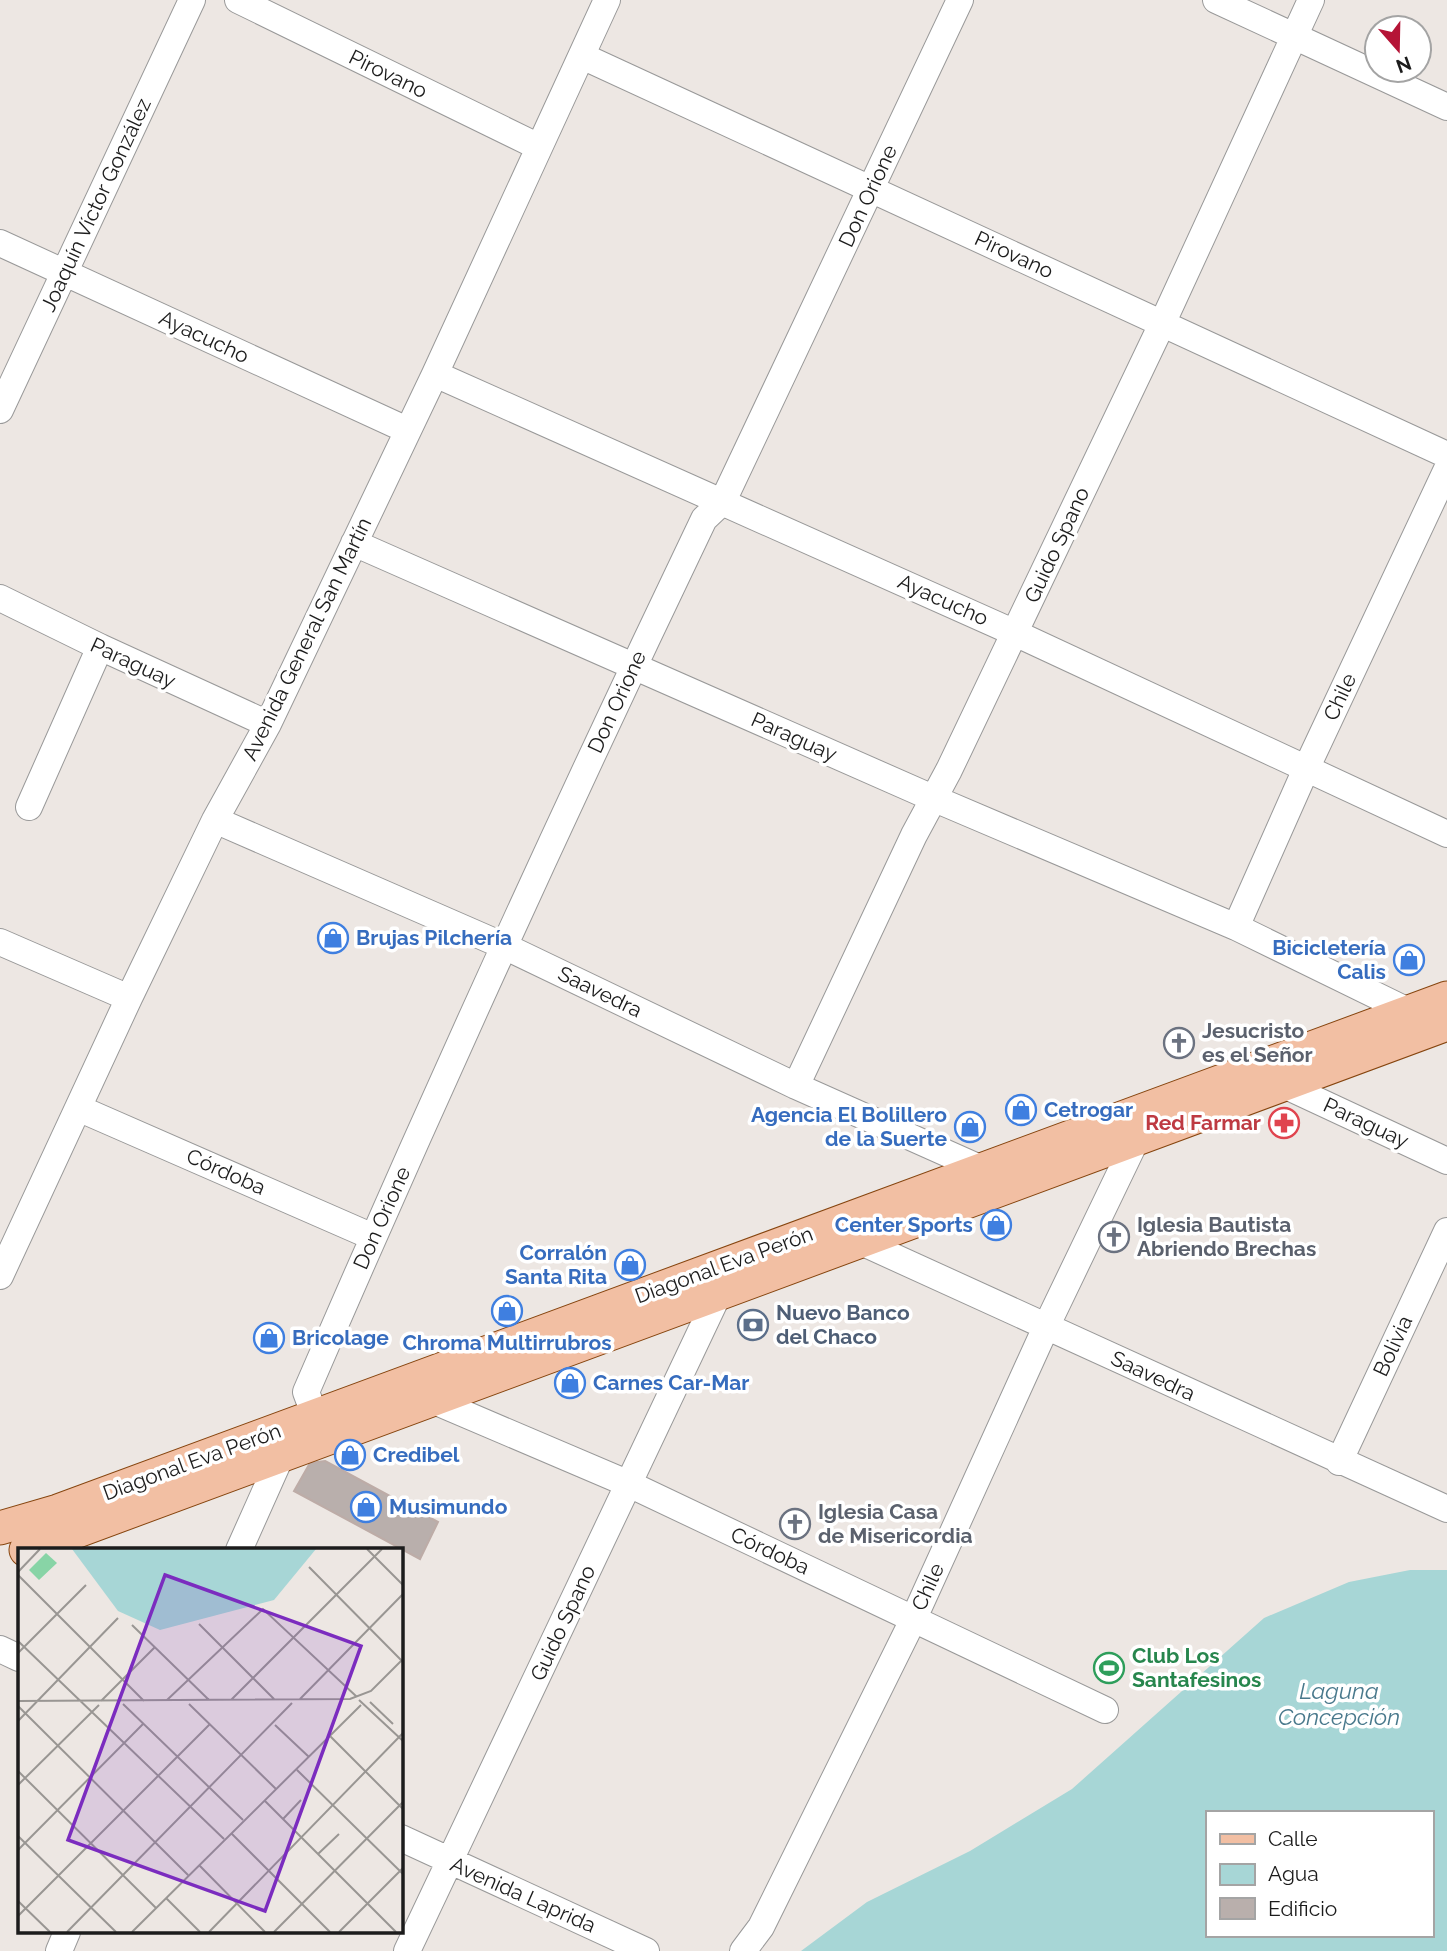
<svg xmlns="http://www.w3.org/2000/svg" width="1447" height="1951" font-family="Raleway,sans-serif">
	<rect width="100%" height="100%" fill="#ede7e3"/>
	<!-- water -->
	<path fill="#a7d6d6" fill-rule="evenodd" d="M1410 1570H1447V1951H801L867 1902 970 1851 1072 1789 1264 1618 1349 1582ZM1207 1813H1431V1935H1207Z"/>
	<!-- building -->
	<path fill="#b9afac" stroke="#bdaca7" stroke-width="2" d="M325 1461 438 1522 420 1559 294 1491 310 1463Z"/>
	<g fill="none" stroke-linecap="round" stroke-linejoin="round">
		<!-- minor casing -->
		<g stroke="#999" stroke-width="28">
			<path id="minor" d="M238 0 539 147
				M1216 0 1447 107
				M582 56 1447 455
				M0 243 407 430
				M435 374 1015 633 1447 834
				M0 410 192 0
				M354 543 935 799 1236 927 1410 1012
				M0 598 100 647 268 724
				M29 807 100 647
				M215 820 504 946 796 1086 982 1169
				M1236 927 1306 769 1447 469
				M0 942 129 998
				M1284 1085 1447 1161
				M796 1086 914 835 949 770 1162 324 1311 0
				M78 1108 373 1237
				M859 1241 1447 1509
				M0 1276 129 998 215 820 268 724 435 374 607 0
				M432 1400 629 1484 1105 1710
				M315 1416 306 1392C433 1098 566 807 704 519L723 501 960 0
				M1339 1462 1447 1231
				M239 1550 281 1456
				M0 1649 19 1658
				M401 1838 646 1951
				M59 1951 67 1932
				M407 1951 718 1295
				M743 1951 761 1927 914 1618 1046 1327 1136 1140"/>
		</g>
		<!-- major casing -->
		<g stroke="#86450f" stroke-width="35">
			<path id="major" d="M0 1528 58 1511 1447 998
				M26 1550 1447 1024"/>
		</g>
		<!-- minor -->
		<use href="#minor" stroke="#fff" stroke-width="26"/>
		<!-- major -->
		<use href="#major" stroke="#f2bfa3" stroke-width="33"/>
	</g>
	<!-- icons -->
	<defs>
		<g id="shop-ring" transform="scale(1.575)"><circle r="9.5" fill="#fff" stroke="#3f7fe0" stroke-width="1.5"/><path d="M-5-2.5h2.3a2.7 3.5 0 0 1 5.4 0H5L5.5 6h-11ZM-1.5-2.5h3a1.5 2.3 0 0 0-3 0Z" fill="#3f7fe0"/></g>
		<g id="church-ring" transform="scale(1.575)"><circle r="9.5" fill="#fff" stroke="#6b7280" stroke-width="1.5"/><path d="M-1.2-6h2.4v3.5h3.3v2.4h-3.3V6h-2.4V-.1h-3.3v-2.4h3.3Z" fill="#6b7280"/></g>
		<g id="pharmacy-ring" transform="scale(1.575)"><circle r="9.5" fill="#fff" stroke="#e0444e" stroke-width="1.5"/><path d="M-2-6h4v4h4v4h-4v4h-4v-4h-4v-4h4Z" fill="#e0444e"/></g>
		<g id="bank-ring" transform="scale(1.575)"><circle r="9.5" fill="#fff" stroke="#5c6f8a" stroke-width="1.5"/><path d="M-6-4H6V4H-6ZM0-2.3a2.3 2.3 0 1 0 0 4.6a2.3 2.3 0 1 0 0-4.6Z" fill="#5c6f8a"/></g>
		<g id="stadium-ring" transform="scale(1.575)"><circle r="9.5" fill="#fff" stroke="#2e9e5b" stroke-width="1.5"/><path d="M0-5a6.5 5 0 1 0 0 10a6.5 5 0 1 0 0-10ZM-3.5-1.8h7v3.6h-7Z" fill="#2e9e5b"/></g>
	</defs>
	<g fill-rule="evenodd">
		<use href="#shop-ring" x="333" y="938"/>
		<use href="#shop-ring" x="1409" y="960"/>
		<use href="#church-ring" x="1179" y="1043"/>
		<use href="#shop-ring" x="1021" y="1110"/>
		<use href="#pharmacy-ring" x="1284" y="1123"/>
		<use href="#shop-ring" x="970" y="1127"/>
		<use href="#shop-ring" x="996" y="1225"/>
		<use href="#church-ring" x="1114" y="1237"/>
		<use href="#shop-ring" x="630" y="1265"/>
		<use href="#shop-ring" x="507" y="1311"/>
		<use href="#bank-ring" x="753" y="1325"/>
		<use href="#shop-ring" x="269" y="1338"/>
		<use href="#shop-ring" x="570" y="1383"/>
		<use href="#shop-ring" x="350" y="1455"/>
		<use href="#shop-ring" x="366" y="1507"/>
		<use href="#church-ring" x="795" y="1524"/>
		<use href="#stadium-ring" x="1109" y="1668"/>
	</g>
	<g text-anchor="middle" stroke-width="7" stroke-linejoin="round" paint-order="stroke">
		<!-- street labels -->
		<g font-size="21" fill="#1c1c1c" stroke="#fff">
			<text transform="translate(388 74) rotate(26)" y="7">Pirovano</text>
			<text transform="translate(868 196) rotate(-65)" y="7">Don Orione</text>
			<text transform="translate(96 205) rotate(-65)" y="7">Joaquín Víctor González</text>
			<text transform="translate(1014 255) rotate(25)" y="7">Pirovano</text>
			<text transform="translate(204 337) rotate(25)" y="7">Ayacucho</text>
			<text transform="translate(1057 545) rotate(-65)" y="7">Guido Spano</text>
			<text transform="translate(943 600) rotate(24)" y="7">Ayacucho</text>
			<text transform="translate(307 639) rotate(-64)" y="7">Avenida General San Martín</text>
			<text transform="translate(133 663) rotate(25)" y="7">Paraguay</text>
			<text transform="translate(1340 697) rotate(-65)" y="7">Chile</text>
			<text transform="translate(617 702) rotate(-65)" y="7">Don Orione</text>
			<text transform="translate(794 737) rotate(24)" y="7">Paraguay</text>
			<text transform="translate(600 992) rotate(26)" y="7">Saavedra</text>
			<text transform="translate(1366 1123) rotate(25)" y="7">Paraguay</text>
			<text transform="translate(226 1172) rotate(24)" y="7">Córdoba</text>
			<text transform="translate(382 1218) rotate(-66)" y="7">Don Orione</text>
			<text transform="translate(724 1265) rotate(-20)" y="7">Diagonal Eva Perón</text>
			<text transform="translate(1393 1346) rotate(-65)" y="7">Bolivia</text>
			<text transform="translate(1153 1376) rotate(25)" y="7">Saavedra</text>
			<text transform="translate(192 1462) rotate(-20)" y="7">Diagonal Eva Perón</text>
			<text transform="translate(770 1551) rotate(25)" y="7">Córdoba</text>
			<text transform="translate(928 1587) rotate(-66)" y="7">Chile</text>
			<text transform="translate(563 1623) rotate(-65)" y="7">Guido Spano</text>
			<text transform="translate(523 1895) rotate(24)" y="7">Avenida Laprida</text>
		</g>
		<!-- shop labels -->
		<g font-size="21" font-weight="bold" fill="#366cbe" stroke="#fff" text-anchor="start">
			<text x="356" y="945">Brujas Pilchería</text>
			<text x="1386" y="955" text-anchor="end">Bicicletería<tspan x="1386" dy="24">Calis</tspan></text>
			<text x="1044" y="1117">Cetrogar</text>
			<text x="947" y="1122" text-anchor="end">Agencia El Bolillero<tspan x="947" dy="24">de la Suerte</tspan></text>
			<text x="973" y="1232" text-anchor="end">Center Sports</text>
			<text x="607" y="1260" text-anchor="end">Corralón<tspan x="607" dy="24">Santa Rita</tspan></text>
			<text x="292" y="1345">Bricolage</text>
			<text x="507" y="1350" text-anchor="middle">Chroma Multirrubros</text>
			<text x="593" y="1390">Carnes Car-Mar</text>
			<text x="373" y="1462">Credibel</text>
			<text x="389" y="1514">Musimundo</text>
		</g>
		<!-- worship labels -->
		<g font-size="21" font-weight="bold" fill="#5b616d" stroke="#fff" text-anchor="start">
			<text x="1202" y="1038">Jesucristo<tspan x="1202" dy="24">es el Señor</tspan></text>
			<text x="1137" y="1232">Iglesia Bautista<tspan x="1137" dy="24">Abriendo Brechas</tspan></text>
			<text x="818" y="1519">Iglesia Casa<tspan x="818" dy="24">de Misericordia</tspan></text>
		</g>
		<!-- health labels -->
		<g font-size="21" font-weight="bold" fill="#be3a42" stroke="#fff" text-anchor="end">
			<text x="1261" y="1130">Red Farmar</text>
		</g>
		<!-- service labels -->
		<g font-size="21" font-weight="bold" fill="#4e5e75" stroke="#fff" text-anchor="start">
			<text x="776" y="1320">Nuevo Banco<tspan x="776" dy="24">del Chaco</tspan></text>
		</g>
		<!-- leisure labels -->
		<g font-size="21" font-weight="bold" fill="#27864d" stroke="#fff" text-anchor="start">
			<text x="1132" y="1663">Club Los<tspan x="1132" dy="24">Santafesinos</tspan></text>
		</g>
		<!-- water labels -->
		<g font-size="23" font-style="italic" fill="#49798c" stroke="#fff">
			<text x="1339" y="1699">Laguna<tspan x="1339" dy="26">Concepción</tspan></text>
		</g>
	</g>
	<!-- overview -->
	<g transform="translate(18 1548)">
		<rect width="385" height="385" fill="#ede7e3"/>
		<path d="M28 5 39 15 21 32 11 22Z" fill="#88d4a6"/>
		<path d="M54 1H298L256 52 142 82 100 63Z" fill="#a7d6d6"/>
		<path fill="none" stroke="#999693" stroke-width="2" d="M349 1 385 37M291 19 385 114M0 24 22 1M0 27 126 153M181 76 256 151M114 77 191 152M0 93 206 291M0 105 68 37M282 151 385 46M149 152 245 61 339 149M213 152 364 1M341 152 385 193M0 153 332 151 353 143 385 111M83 153 137 99M352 154 375 176M105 156 225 272M171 156 258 241M0 158 170 327M0 173 100 70M257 177 291 209M312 188 385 261M279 222 385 326M0 223 138 360M0 237 81 157M246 252 378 384M265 271 283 252M213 285 312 384M0 288 98 384M0 302 125 176M300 306 321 286M181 317 247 384M148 350 182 384M0 353 32 384M0 368 192 176M49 384 274 155M114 384 343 157M191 384 385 185M256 384 385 254M321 384 385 320"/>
		<path fill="#7b2cbf" fill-opacity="0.15" stroke="#7b2cbf" stroke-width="3.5" d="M147 27 343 98 247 363 50 292Z"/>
		<rect width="385" height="385" fill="none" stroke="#1c1c1c" stroke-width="3.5"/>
	</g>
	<!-- legend -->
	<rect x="1206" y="1811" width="228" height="126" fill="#ffffff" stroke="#a4a4a4" stroke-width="2"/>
	<rect x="1220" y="1834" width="35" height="10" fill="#f2bfa3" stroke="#a4a4a4" stroke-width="2"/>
	<text x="1268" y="1846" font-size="21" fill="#1c1c1c">Calle</text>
	<rect x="1220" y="1864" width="35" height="21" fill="#a7d6d6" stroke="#a4a4a4" stroke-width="2"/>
	<text x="1268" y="1881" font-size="21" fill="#1c1c1c">Agua</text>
	<rect x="1220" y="1898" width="35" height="21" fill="#b9afac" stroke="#a4a4a4" stroke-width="2"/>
	<text x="1268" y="1916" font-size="21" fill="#1c1c1c">Edificio</text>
	<!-- north arrow -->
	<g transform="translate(1398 49) rotate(160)"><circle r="33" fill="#ffffff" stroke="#a4a4a4" stroke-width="2"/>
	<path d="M0-5L12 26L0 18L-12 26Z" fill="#b51436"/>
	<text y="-10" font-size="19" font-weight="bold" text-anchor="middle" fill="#1c1c1c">N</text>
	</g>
</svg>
